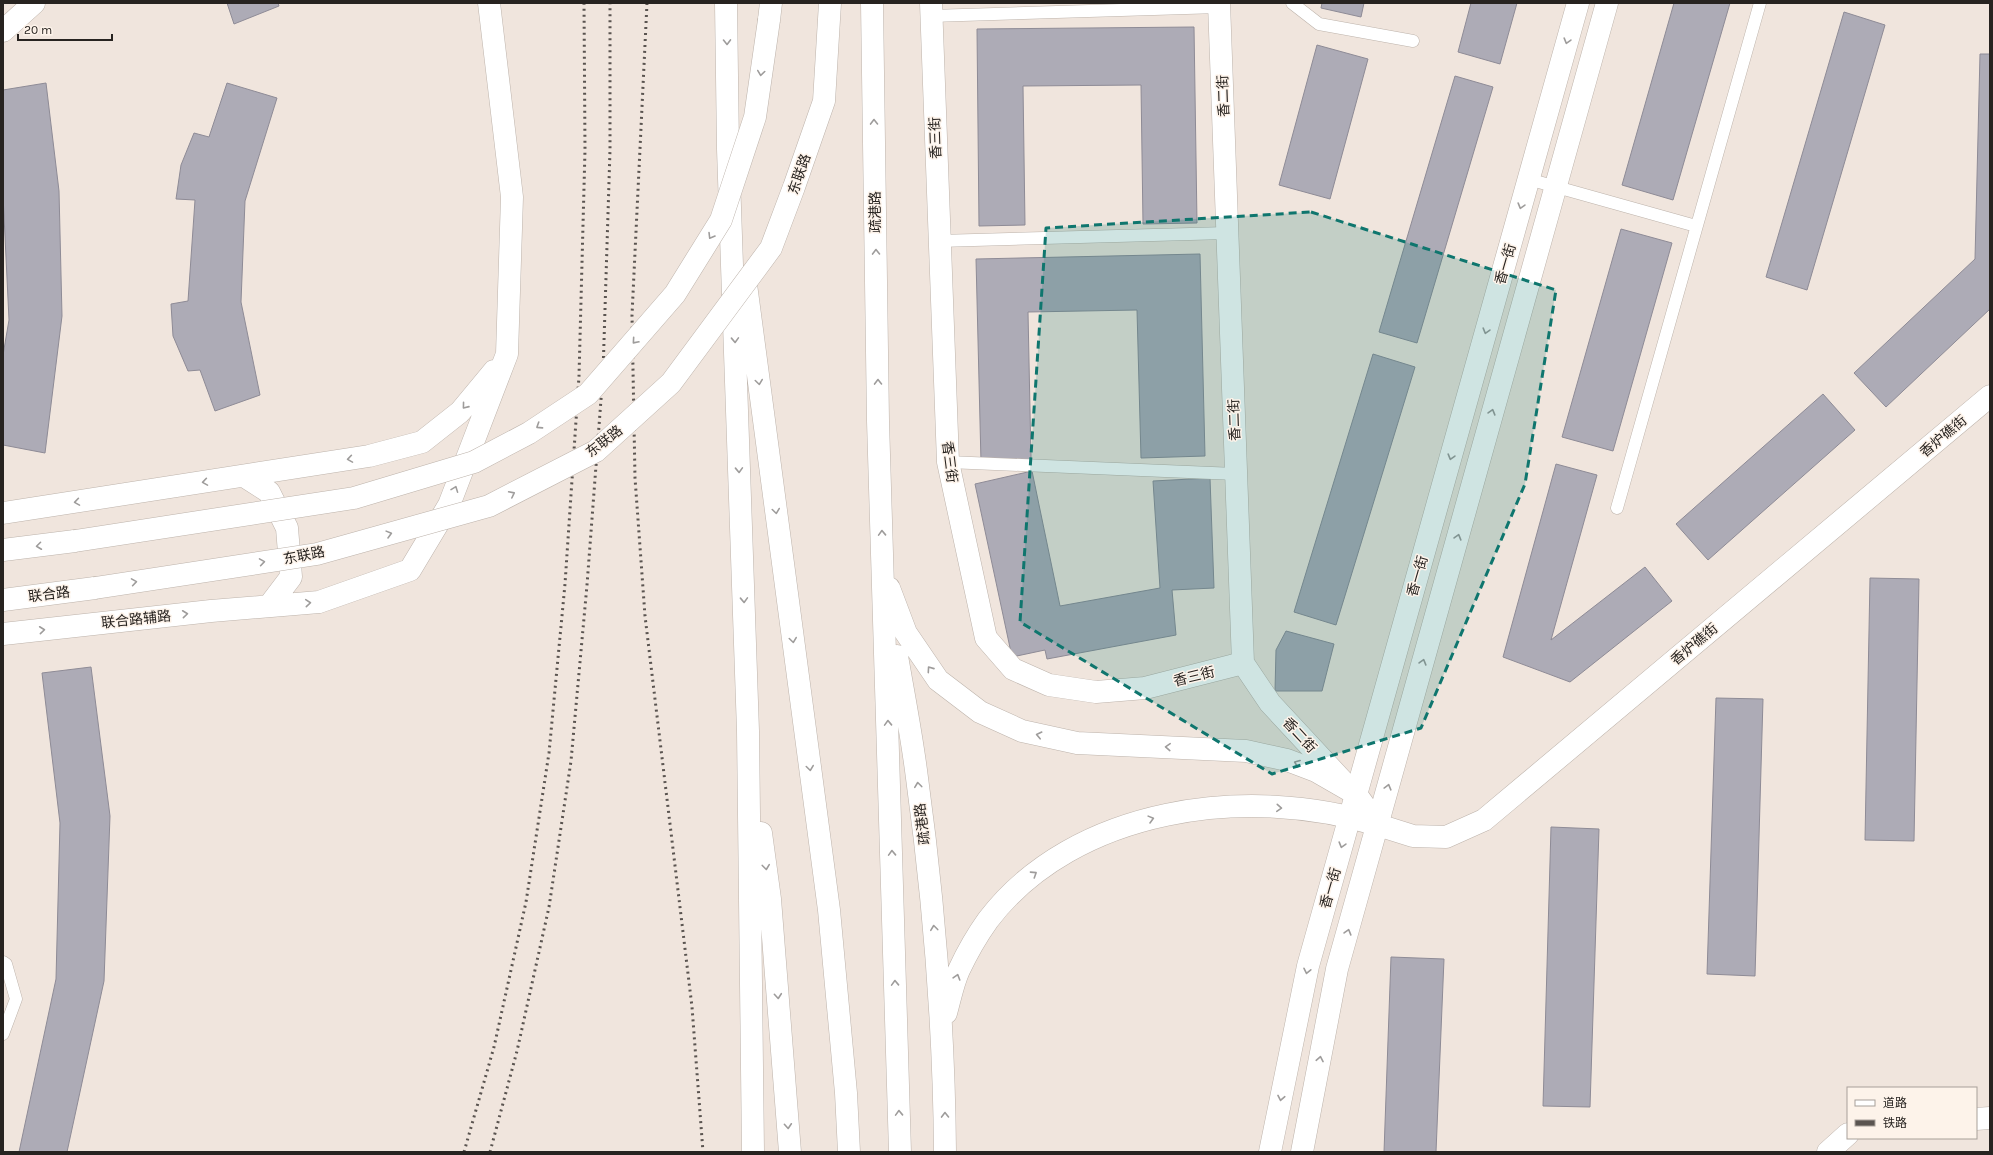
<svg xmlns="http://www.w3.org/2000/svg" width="1993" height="1155" font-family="Karla,'Noto Sans SC',sans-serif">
	<rect width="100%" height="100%" fill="#f0e5dd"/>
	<!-- building -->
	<path fill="#adabb6" stroke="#8e8b96" d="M227 3H278L279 6 234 24Z
		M1322 3H1364L1361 17 1321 8Z
		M1471 3H1517L1500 64 1458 52Z
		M1674 3H1730L1673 200 1622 185Z
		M1844 12 1885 25 1807 290 1766 277Z
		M1194 27 1197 223 1143 224 1141 85 1023 86 1025 225 979 226 977 29Z
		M1317 45 1368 59 1330 199 1279 185Z
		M1980 54H1990V309L1886 407 1854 373 1975 259Z
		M1455 76 1493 87 1417 343 1379 332Z
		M46 83 59 191 62 316 45 453 3 445V355L9 320 3 195V90Z
		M227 83 277 98 245 201 241 302 260 395 215 411 200 370 188 371 173 336 171 304 188 301 195 200 176 199 181 165 194 133 209 137Z
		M1621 229 1672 243 1613 451 1562 437Z
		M1200 254 1205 456 1141 458 1137 310 1028 312 1031 460 981 462 976 259Z
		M1373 354 1415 367 1336 625 1294 612Z
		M1823 394 1855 430 1708 560 1676 524Z
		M1556 464 1597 475 1551 640 1645 567 1672 601 1570 682 1503 657Z
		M1032 471 1060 606 1160 588 1153 481 1210 478 1214 588 1172 590 1176 635 1047 659 1045 650 1012 657 975 484Z
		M1870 578 1919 579 1914 841 1865 840Z
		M1286 631 1334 644 1322 691H1275L1276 650Z
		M91 667 110 816 104 981 67 1152H19L56 979 60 823 42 673Z
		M1716 698 1763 699 1755 976 1707 974Z
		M1551 827 1599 829 1590 1107 1543 1106Z
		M1391 957 1444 959 1436 1152H1384Z"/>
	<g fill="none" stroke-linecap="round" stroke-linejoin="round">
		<!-- lane casing -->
		<g stroke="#bdb3ab" stroke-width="13">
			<path id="lane" d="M1292 3 1319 24 1413 41
				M931 16 1219 7
				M1528 179 1696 226
				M939 241 1227 233
				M948 462 1236 474
				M1617 508 1760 3
				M3 962 6 964 16 999 3 1034"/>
		</g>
		<!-- street casing -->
		<g stroke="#bdb3ab" stroke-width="23">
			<path id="street" d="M931 3 948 462 986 638 1013 669 1049 685 1096 692 1145 688 1243 663
				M1219 3 1243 663 1270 703 1349 788
				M3 31 34 3
				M244 476 269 492 287 528 291 577 269 606
				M3 513 369 456 422 442 460 412 494 371
				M3 634 211 611 319 602 410 570 449 505 507 354 512 197 489 3
				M1378 825 1413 836 1446 837 1484 820 1990 396
				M1976 1119 1990 1118
				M1828 1152 1848 1134"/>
		</g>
		<!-- secondary casing -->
		<g stroke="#bdb3ab" stroke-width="23">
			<path id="secondary" d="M1270 1152 1308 966 1578 3
				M1302 1152 1337 969 1607 3"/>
		</g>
		<!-- primary casing -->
		<g stroke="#bdb3ab" stroke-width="23">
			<path id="primary" d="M3 550 75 541
				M3 600 95 588"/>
		</g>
		<!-- highway casing -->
		<g stroke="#bdb3ab" stroke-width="23">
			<path id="highway" d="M726 3 728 149 748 731 753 1152
				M872 3 878 421 900 1152
				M769 20 771 3
				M745 277 829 910 846 1093 849 1152
				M889 588 906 633 938 680 980 712 1022 731 1077 743 1246 751 1287 760 1316 771 1356 794 1378 825
				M897 656C904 697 912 737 917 778 934 902 944 1027 945 1152
				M761 833 770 899 790 1152
				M946 1013C950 999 953 983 959 970 966 955 978 934 988 920 1074 807 1249 784 1378 825"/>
		</g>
		<!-- lane -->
		<use href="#lane" stroke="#fff" stroke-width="12"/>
		<!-- street -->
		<use href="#street" stroke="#fff" stroke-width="22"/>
		<!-- secondary -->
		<use href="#secondary" stroke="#fff" stroke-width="22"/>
		<!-- primary -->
		<use href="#primary" stroke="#fff" stroke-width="22"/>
		<!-- highway -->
		<use href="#highway" stroke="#fff" stroke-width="22"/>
		<!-- rail -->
		<path stroke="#5a5450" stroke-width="3" stroke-dasharray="2 4" stroke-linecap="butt" d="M647 3 632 315 635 478 645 616 692 1007 703 1152
			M464 1152 494 1047 526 902 549 753 565 584 579 376 585 150 584 3
			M490 1152 517 1051 549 907 571 761 587 585 603 373 610 150V3"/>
		<!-- highway-bridge casing -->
		<g stroke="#bdb3ab" stroke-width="23" stroke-linecap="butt">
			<path id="highway-bridge" d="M75 541 354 498 474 462 529 433 588 394 675 294 721 220 755 117 769 20
				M95 588 317 554 489 506 596 451 671 383 771 248 794 187 824 101 830 3"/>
		</g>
		<!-- highway-bridge -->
		<use href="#highway-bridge" stroke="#fff" stroke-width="22"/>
	</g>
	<!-- one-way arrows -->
	<defs><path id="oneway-chevron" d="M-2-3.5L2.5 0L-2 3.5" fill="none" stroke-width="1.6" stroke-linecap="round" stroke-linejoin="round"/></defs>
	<g stroke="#9e9c9b">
		<use href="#oneway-chevron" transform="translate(1567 41) rotate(106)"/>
		<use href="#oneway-chevron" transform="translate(727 42) rotate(89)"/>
		<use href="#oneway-chevron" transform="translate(761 73) rotate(98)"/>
		<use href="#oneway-chevron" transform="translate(874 122) rotate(-91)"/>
		<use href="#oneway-chevron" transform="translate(1521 206) rotate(106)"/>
		<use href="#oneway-chevron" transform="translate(711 236) rotate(121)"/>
		<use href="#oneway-chevron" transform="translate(876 252) rotate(-91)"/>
		<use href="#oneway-chevron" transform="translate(1486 331) rotate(106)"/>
		<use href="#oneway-chevron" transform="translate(735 340) rotate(88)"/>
		<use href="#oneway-chevron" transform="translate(635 341) rotate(131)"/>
		<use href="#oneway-chevron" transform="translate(759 382) rotate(82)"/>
		<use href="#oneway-chevron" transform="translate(878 382) rotate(-91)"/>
		<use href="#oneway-chevron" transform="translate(465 406) rotate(129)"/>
		<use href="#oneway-chevron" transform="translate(1492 412) rotate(-74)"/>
		<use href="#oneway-chevron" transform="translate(539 426) rotate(147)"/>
		<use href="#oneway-chevron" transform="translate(1451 457) rotate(106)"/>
		<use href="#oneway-chevron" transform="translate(350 459) rotate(171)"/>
		<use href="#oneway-chevron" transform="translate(739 470) rotate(88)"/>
		<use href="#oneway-chevron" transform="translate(205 482) rotate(171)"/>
		<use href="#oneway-chevron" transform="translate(455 489) rotate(-69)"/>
		<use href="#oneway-chevron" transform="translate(512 494) rotate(-27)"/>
		<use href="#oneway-chevron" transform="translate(77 502) rotate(171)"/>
		<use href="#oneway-chevron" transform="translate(776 511) rotate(82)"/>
		<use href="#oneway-chevron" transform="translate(882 533) rotate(-92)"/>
		<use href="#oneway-chevron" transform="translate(389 534) rotate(-15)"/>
		<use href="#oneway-chevron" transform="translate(1458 537) rotate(-74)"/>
		<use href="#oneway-chevron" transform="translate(39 546) rotate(173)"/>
		<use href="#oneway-chevron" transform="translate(262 562) rotate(-9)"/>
		<use href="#oneway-chevron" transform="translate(134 582) rotate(-9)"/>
		<use href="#oneway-chevron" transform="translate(744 600) rotate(88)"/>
		<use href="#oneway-chevron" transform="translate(308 603) rotate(-5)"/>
		<use href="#oneway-chevron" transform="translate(185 614) rotate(-6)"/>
		<use href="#oneway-chevron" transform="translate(42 630) rotate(-6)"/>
		<use href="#oneway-chevron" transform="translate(793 640) rotate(82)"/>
		<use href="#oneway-chevron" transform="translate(1423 662) rotate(-74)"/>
		<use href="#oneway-chevron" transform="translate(930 669) rotate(-125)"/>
		<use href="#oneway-chevron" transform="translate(888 723) rotate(-92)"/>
		<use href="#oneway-chevron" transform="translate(1039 735) rotate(-167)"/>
		<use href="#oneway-chevron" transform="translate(1168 747) rotate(-177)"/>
		<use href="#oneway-chevron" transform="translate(1297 763) rotate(-159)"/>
		<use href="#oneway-chevron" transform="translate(810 768) rotate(82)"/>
		<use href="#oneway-chevron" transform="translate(918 785) rotate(-97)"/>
		<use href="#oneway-chevron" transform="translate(1388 787) rotate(-75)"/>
		<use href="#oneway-chevron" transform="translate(1279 808) rotate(4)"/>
		<use href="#oneway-chevron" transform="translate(1151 819) rotate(-15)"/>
		<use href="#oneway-chevron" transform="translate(1342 845) rotate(106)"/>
		<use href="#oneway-chevron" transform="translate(892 853) rotate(-92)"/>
		<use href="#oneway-chevron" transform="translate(766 867) rotate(83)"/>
		<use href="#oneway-chevron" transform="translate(1034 874) rotate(-33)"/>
		<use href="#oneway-chevron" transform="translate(934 928) rotate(-97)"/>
		<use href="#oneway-chevron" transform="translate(1348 932) rotate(-74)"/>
		<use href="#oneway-chevron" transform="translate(1307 971) rotate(102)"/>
		<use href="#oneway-chevron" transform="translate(957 977) rotate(-73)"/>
		<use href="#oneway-chevron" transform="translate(895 983) rotate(-92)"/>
		<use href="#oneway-chevron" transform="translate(778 996) rotate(85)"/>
		<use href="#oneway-chevron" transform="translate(1320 1059) rotate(-79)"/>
		<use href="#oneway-chevron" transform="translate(1281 1098) rotate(101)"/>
		<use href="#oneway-chevron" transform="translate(899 1113) rotate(-92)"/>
		<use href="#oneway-chevron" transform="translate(945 1115) rotate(-91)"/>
		<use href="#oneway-chevron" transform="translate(788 1126) rotate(86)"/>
	</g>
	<!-- marked area -->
	<path fill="#0f766e" fill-opacity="0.2" stroke="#0f766e" stroke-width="3" stroke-dasharray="8 5" stroke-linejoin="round" d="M1311 212 1556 290 1525 484 1421 728 1272 774 1020 622 1046 228Z"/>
	<g text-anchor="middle" stroke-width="3" stroke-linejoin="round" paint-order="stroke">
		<!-- street labels -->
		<g font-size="14" fill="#272320" stroke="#fdf3ea">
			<text transform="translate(1223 96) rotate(-92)" y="5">香二街</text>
			<text transform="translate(935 138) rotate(-92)" y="5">香三街</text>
			<text transform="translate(799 174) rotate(-71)" y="5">东联路</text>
			<text transform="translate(875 212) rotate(-91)" y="5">疏港路</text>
			<text transform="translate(1505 264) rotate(-74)" y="5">香一街</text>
			<text transform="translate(1234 420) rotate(-92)" y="5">香二街</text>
			<text transform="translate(1943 436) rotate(-40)" y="5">香炉礁街</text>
			<text transform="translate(604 441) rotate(-38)" y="5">东联路</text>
			<text transform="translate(950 462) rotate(83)" y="5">香三街</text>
			<text transform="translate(304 555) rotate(-11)" y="5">东联路</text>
			<text transform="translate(1417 576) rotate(-74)" y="5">香一街</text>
			<text transform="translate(49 594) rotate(-7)" y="5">联合路</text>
			<text transform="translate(136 619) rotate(-6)" y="5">联合路辅路</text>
			<text transform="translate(1694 644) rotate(-40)" y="5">香炉礁街</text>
			<text transform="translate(1194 676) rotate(-14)" y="5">香三街</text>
			<text transform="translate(1300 735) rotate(47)" y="5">香二街</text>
			<text transform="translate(922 824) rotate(-97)" y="5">疏港路</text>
			<text transform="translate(1330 888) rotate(-74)" y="5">香一街</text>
		</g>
	</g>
	<!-- border -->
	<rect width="1993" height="1155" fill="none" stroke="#272320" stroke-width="8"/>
	<!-- legend -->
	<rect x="1847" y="1087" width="130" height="52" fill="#fdf3ea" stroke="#a7a099"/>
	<rect x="1855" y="1100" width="20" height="6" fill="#ffffff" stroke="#a7a099"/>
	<text x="1883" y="1107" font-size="12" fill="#272320">道路</text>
	<rect x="1855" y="1120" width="20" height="6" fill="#5a5450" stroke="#a7a099"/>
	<text x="1883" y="1127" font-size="12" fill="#272320">铁路</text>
	<!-- scale -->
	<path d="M18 34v6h94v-6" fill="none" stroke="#272320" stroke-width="2"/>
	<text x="24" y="34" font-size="12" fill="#272320" stroke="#fdf3ea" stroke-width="3" paint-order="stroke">20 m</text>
</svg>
